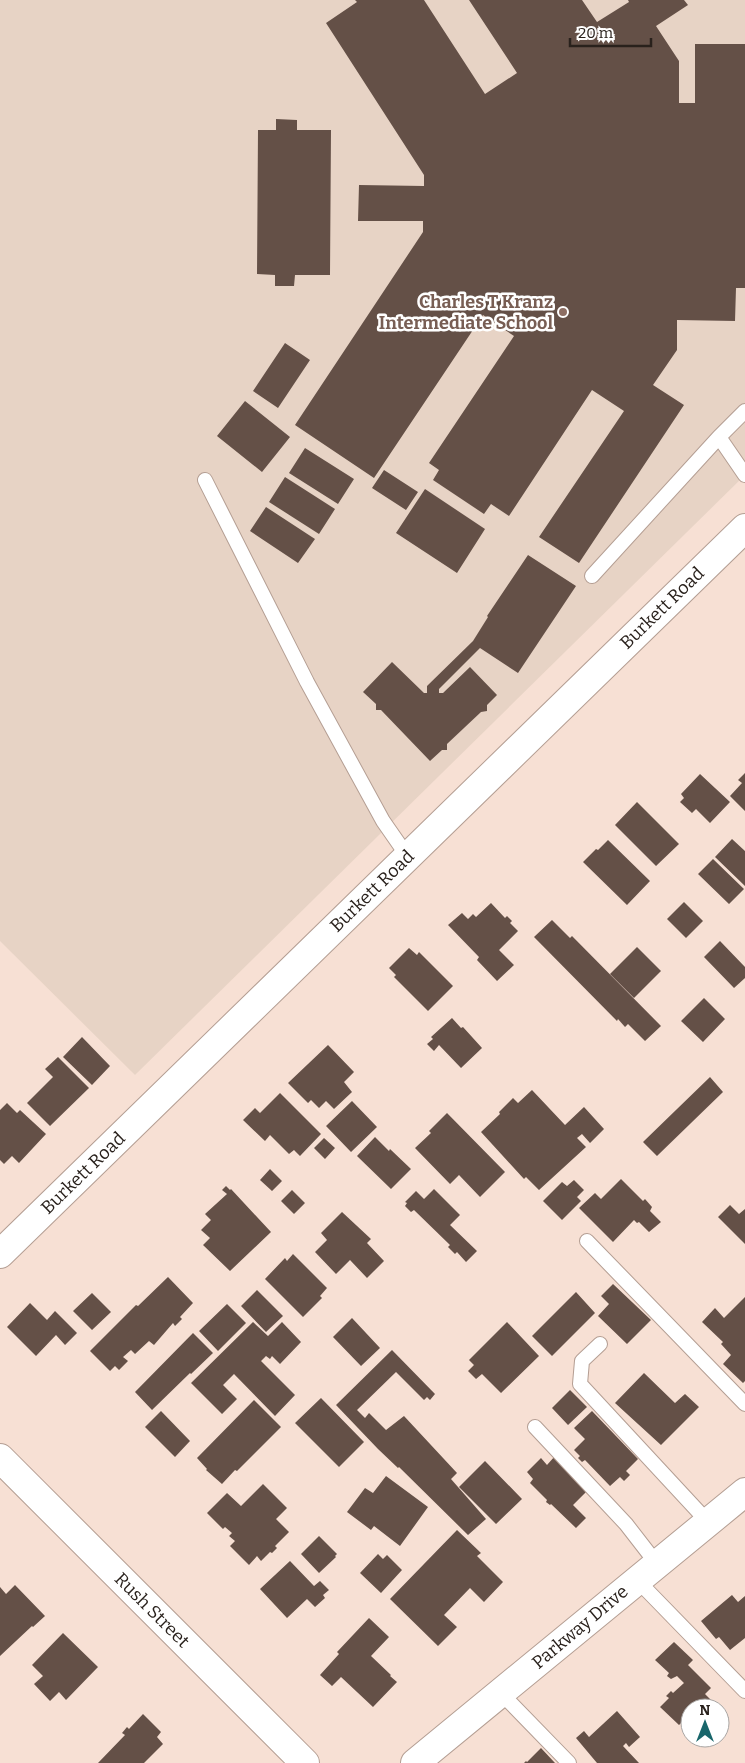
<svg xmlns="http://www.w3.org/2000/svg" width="745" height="1763" font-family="Bitter,serif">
	<rect width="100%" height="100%" fill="#f7e0d4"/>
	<!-- education -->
	<path fill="#e7d3c5" d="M0 0H745V475L135 1075 0 941Z"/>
	<!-- building -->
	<path fill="#645047" d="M355 0H424L485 94 517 73 469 0H582L597 22 629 2 628 0H684L688 5 656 26 679 61V103H695V44H745V288H736L735 321 677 320V350L653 385 684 405 579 563 539 537 624 411 592 390 509 516 491 504 484 514 433 480 439 470 429 463 514 336 483 315 374 478 295 425 423 232V221H358L359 185 424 186V175L326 23 357 2Z
		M276 119 297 120V130H331L330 275H295L294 286H275V275L257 274 258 130H276Z
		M285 343 310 360 278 408 253 391Z
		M245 401 290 437 262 472 217 436Z
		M305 448 354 479 338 504 289 473Z
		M384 470 418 492 406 510 372 488Z
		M285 477 335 509 319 534 269 502Z
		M425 489 485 529 457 573 396 533Z
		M266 507 315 539 298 563 250 531Z
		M528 555 576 586 518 673 480 648 439 689V693H443L470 667 497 695 487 705V711L481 712 447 744V750H442L430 761 381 710H376V704L363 692 392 662 424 693H427V686L473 641 488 617 487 616Z
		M745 773V811L730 796 742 783 738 780Z
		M700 774 730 802 710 823 696 809 692 813 680 802 684 798 681 794Z
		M637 802 679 844 656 866 615 825Z
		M732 839 745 851V886L715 857Z
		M608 840 650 881 627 905 583 862 596 849 598 850Z
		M713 859 744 889 729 904 698 874Z
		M684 902 703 921 686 938 667 919Z
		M491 903 505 918 507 916 512 921 510 923 518 931 499 950 514 965 497 981 477 960 479 957 448 925 462 913 468 919 473 914 476 917Z
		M552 920 570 938 572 936 661 1026 645 1041 628 1024 625 1027 618 1019 617 1021 534 937Z
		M720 941 745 967V978L734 988 704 957Z
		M637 947 661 971 634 998 610 974Z
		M409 948 417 955 419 952 453 986 428 1011 394 977 396 975 389 968Z
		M704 998 725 1019 703 1042 681 1021Z
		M452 1018 461 1028 463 1027 482 1048 461 1068 439 1045 434 1051 427 1044 433 1039 431 1037Z
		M82 1037 110 1066 92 1085 63 1057Z
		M328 1045 354 1072 344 1082 352 1092 334 1109 326 1101 319 1108 311 1100 308 1103 288 1083Z
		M58 1057 89 1088 50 1126 27 1103 53 1077 45 1069Z
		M710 1077 723 1092 657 1156 643 1142Z
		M532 1090 565 1125 584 1107 604 1129 590 1143 582 1134 577 1138 586 1147 539 1190 526 1177 524 1179 481 1132 500 1114 499 1112 513 1098 518 1103Z
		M280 1093 321 1134 300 1156 294 1150 289 1154 270 1135 265 1141 243 1120 255 1108 260 1113Z
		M352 1101 377 1127 351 1152 326 1126Z
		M7 1103 17 1113 20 1110 46 1134 19 1163 12 1156 4 1164 0 1160V1110Z
		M447 1113 505 1172 480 1197 459 1175 450 1184 415 1148 431 1133 429 1131Z
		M375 1137 389 1151 390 1149 411 1169 391 1189 357 1156Z
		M324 1138 335 1148 325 1159 314 1148Z
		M270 1169 282 1181 272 1191 260 1180Z
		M621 1179 643 1201 645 1199 652 1207 650 1211 661 1222 649 1232 639 1222 637 1223 634 1220 613 1242 579 1208 595 1193 601 1199Z
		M574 1180 584 1190 577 1197 581 1201 562 1220 543 1201 562 1182 567 1186Z
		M226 1186 230 1190 231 1189 271 1232 230 1271 203 1245 210 1238 201 1230 211 1220 205 1214 227 1194 222 1190Z
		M434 1189 460 1215 450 1225 477 1251 466 1262 457 1252 455 1254 448 1247 450 1245 414 1210 411 1212 405 1206 407 1203 405 1202 416 1191 424 1199Z
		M292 1190 305 1203 294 1214 281 1201Z
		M730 1205 739 1214 745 1209V1244L718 1217Z
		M342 1212 371 1239 367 1243 384 1261 367 1278 350 1260 336 1274 315 1252 327 1240 321 1233Z
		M293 1254 327 1288 320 1296 322 1298 303 1317 265 1279 285 1258 287 1261Z
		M168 1277 193 1303 180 1317 182 1319 175 1326 173 1323 154 1345 149 1341 135 1354 131 1350 123 1357 128 1361 119 1370 115 1366 110 1371 90 1351 136 1305 138 1306Z
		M613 1284 651 1320 627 1344 598 1316 609 1304 601 1296Z
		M257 1290 283 1316 266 1332 241 1306Z
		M576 1292 595 1313 552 1356 532 1336Z
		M92 1293 111 1312 92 1330 73 1311Z
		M745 1297V1381L743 1383 723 1364 731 1355 721 1344 723 1342 702 1322 715 1308 724 1318Z
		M30 1303 47 1320 55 1311 77 1333 65 1345 56 1335 36 1356 7 1327Z
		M227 1304 246 1323 218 1351 199 1331Z
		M352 1318 380 1348 361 1366 333 1337Z
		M253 1322 268 1336 282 1322 301 1342 280 1364 272 1356 270 1359 266 1356 261 1361 295 1395 275 1416 234 1374 223 1385 237 1399 222 1414 191 1383Z
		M507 1322 539 1356 501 1393 482 1374 476 1379 468 1371 474 1365 469 1360Z
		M193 1333 213 1353 191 1374 190 1373 152 1410 135 1392Z
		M392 1350 435 1394 430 1400 427 1397 424 1400 396 1372 357 1410 365 1418 369 1413 386 1430 404 1416 457 1473 451 1479 486 1519 468 1535 399 1467 398 1468 378 1449 336 1405Z
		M644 1373 675 1403 685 1394 699 1407 661 1445 615 1403Z
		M570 1390 587 1407 568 1425 552 1408Z
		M321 1398 364 1442 339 1467 295 1423Z
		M254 1400 281 1427 237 1471 235 1470 222 1484 206 1470 207 1469 197 1458Z
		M161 1411 190 1441 175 1457 145 1427Z
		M592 1411 638 1459 626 1471 630 1475 624 1481 620 1477 610 1486 585 1460 582 1462 578 1458 580 1456 574 1450 585 1439 574 1428Z
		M555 1456 587 1491 573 1505 586 1518 576 1528 551 1504 550 1505 546 1502 547 1500 530 1483 533 1479 527 1472 541 1458 547 1465Z
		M485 1461 522 1499 496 1524 459 1487Z
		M386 1476 428 1507 400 1546 374 1526 371 1530 347 1512 365 1488 373 1493Z
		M263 1484 287 1508 276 1519 289 1532 275 1546 277 1548 272 1553 270 1552 261 1561 257 1556 249 1565 230 1546 235 1541 229 1536 232 1533 225 1527 223 1529 207 1513 227 1493 241 1506Z
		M457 1530 481 1553 477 1556 503 1582 484 1602 470 1588 444 1615 457 1627 438 1646 390 1599Z
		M319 1536 337 1554 335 1556 336 1557 319 1573 301 1554Z
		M378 1554 383 1559 387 1555 402 1570 381 1593 360 1573Z
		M290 1561 314 1586 320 1581 329 1590 323 1595 325 1598 315 1607 307 1599 287 1618 260 1589Z
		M15 1585 45 1616 33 1627 32 1626 0 1656V1587L6 1594Z
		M732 1595 738 1602 745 1596V1638L730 1650 719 1637 716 1639 701 1621Z
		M369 1618 389 1637 371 1656 391 1675 390 1676 397 1682 373 1707 341 1677 332 1686 320 1675 339 1654 337 1652Z
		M63 1633 98 1667 66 1700 59 1692 50 1701 34 1684 43 1676 32 1665Z
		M674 1642 693 1660 688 1665 711 1688 705 1694 719 1708H690V1718L688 1716 679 1725 660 1707 669 1698 666 1696 671 1691 673 1693 684 1683 677 1676 671 1679 667 1676 669 1673 655 1660Z
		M720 1709 729 1718 720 1728Z
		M617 1711 640 1737 629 1747 626 1743 623 1746 639 1763H597L576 1738 584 1731 589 1737Z
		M143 1714 161 1732 157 1737 163 1744 144 1763H98L125 1735 122 1733 127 1727 129 1729Z
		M541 1748 555 1763H524L526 1761 527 1762Z"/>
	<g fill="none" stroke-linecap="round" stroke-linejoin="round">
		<!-- lane casing -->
		<g stroke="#b49e93" stroke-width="16">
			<path id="lane" d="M745 411 719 437 745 475
				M205 480 307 682 383 821 408 857
				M592 576 719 437
				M587 1241 745 1404
				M600 1344 582 1361 580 1384 708 1522
				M535 1427 626 1524 657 1564
				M637 1580 745 1691
				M501 1693 569 1763"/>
		</g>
		<!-- street casing -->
		<g stroke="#b49e93" stroke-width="30">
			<path id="street" d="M0 1254 745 528"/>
		</g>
		<!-- secondary casing -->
		<g stroke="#b49e93" stroke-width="30">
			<path id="secondary" d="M0 1458 305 1763
				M415 1763 745 1492"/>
		</g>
		<!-- lane -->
		<use href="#lane" stroke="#fff" stroke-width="14"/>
		<!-- street -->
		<use href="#street" stroke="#fff" stroke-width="28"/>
		<!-- secondary -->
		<use href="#secondary" stroke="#fff" stroke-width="28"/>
	</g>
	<!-- markers -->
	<circle fill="#8d6e63" stroke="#fff" stroke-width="2" cx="563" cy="312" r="5"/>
	<g text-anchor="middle" stroke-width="5" stroke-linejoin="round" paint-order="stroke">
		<!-- education labels -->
		<g font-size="18" font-weight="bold" fill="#785e54" stroke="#fff" text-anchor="end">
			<text x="553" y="308">Charles T Kranz<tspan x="553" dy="21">Intermediate School</tspan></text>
		</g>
		<!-- street labels -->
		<g font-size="18" fill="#29211c" stroke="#fff">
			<text transform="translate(662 608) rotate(-44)" y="6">Burkett Road</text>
			<text transform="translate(372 891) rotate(-44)" y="6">Burkett Road</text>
			<text transform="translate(83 1173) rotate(-44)" y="6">Burkett Road</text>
			<text transform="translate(152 1610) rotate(45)" y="6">Rush Street</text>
			<text transform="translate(580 1627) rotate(-40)" y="6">Parkway Drive</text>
		</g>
	</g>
	<!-- north arrow -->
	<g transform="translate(705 1723)"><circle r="24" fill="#ffffff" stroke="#a9a6a4"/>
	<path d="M0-4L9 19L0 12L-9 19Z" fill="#19666b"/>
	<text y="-8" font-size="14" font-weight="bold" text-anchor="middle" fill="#29211c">N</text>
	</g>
	<!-- scale -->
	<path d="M570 38v8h81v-8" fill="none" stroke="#29211c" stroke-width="2.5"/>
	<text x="578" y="38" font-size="15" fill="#29211c" stroke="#ffffff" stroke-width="4" paint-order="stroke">20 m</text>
</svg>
